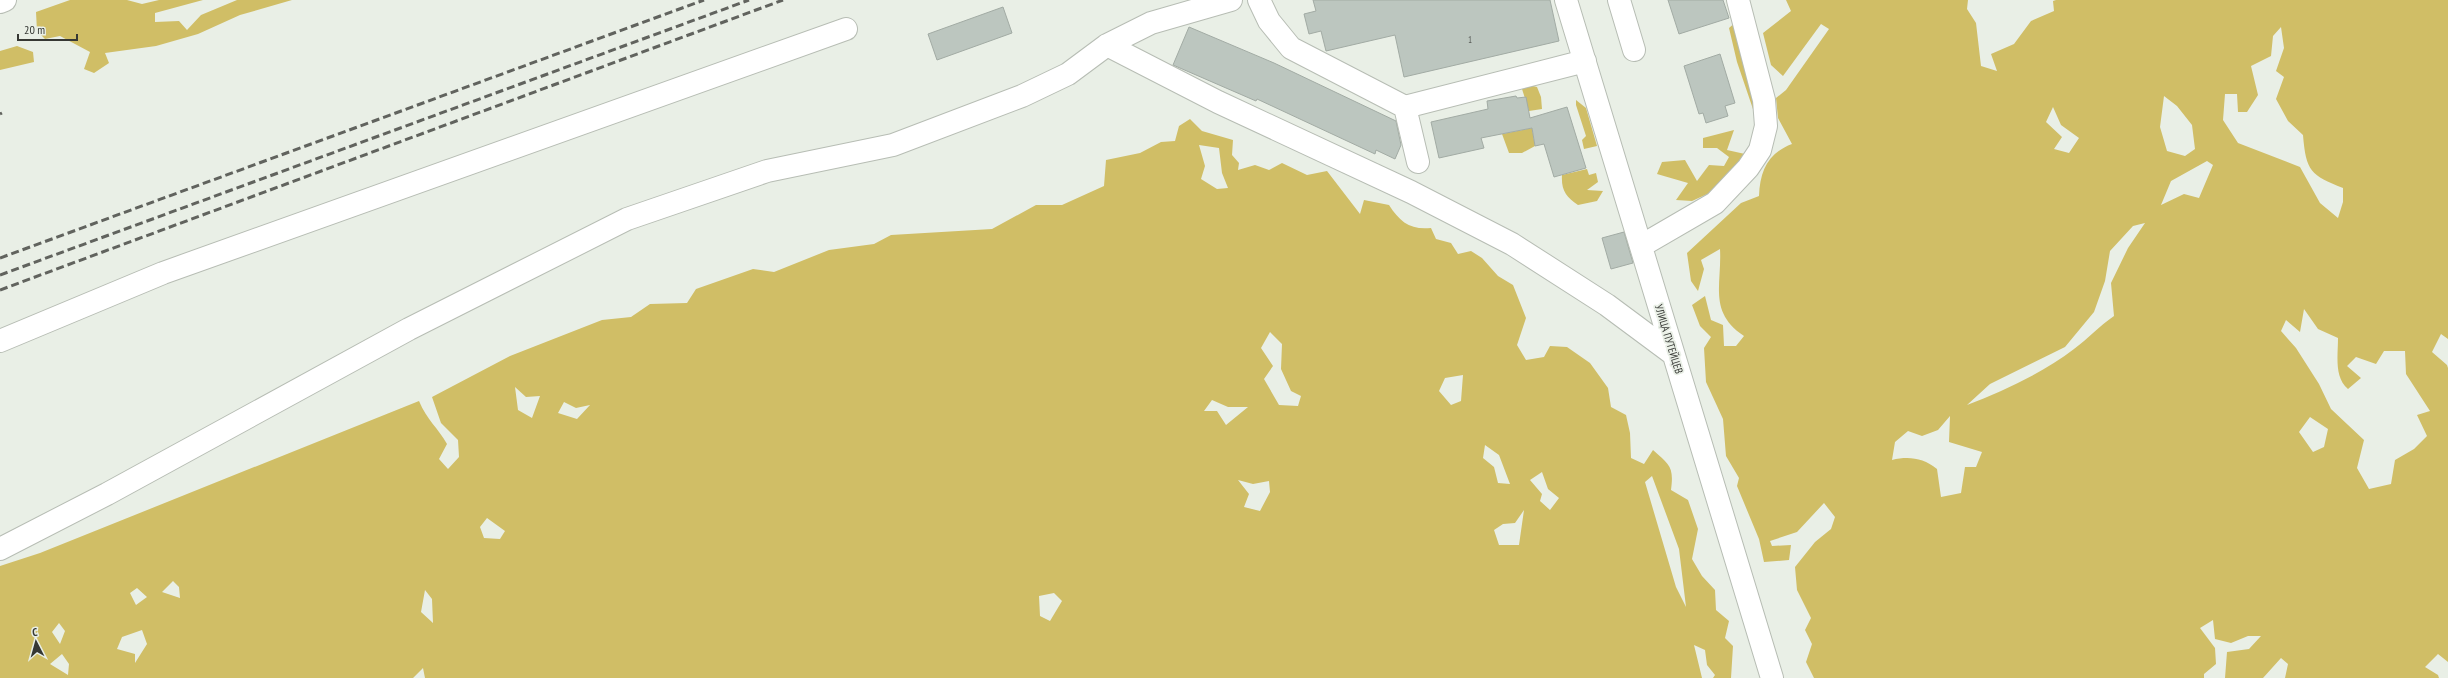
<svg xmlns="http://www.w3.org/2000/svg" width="2448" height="678" font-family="'PT Sans Narrow',sans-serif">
	<rect width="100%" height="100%" fill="#e9efe6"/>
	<!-- forest -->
	<path fill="#d0be66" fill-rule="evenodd" d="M70 0H127L142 4 159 0H203L155 13V22L179 21 187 30 201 15 237 0H292L240 15 198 34 156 46 105 53 109 63 94 73 84 69 90 52 60 36 45 39 37 31 36 12Z
		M1786 0H1968L1967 9 1976 23 1981 66 1997 71 1991 54 2014 44 2031 21 2054 11 2053 1 2056 0H2448V339L2441 334 2432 352 2447 365 2448 368V662L2438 654 2425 667 2438 675 2439 678H2285L2288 664 2281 658 2263 678H2225L2227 652 2249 649 2261 636H2248L2231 643 2215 639 2213 620 2200 628 2215 648 2216 664 2204 674V678H1814L1806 662 1812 644 1805 630 1811 618 1797 590 1795 567 1815 542 1831 529 1835 517 1824 503 1797 532 1770 541 1772 546 1791 545 1789 560 1764 562 1759 539 1737 486 1739 478 1726 456 1723 419 1706 382 1704 348 1711 337 1700 326 1692 305 1705 296 1711 320 1723 325 1724 346H1736L1744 336C1708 312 1722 285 1720 249L1701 260 1704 269 1698 291 1691 281 1687 253 1741 203 1759 196C1760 171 1768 153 1792 144L1778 118 1776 98 1786 90 1829 29 1821 24 1783 76 1771 65 1763 33 1791 11ZM2281 27 2284 48 2276 71 2284 77 2276 99 2288 121 2303 135C2306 172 2311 175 2343 188V202L2338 218 2320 203 2300 167 2238 143 2223 120 2225 94H2237L2238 112H2247L2258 95 2251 66 2271 56 2273 36ZM2164 96 2177 106 2192 125 2195 149 2185 156 2167 151 2160 127ZM2053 107 2061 125 2079 138 2069 153 2054 149 2062 137 2046 122ZM2207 161 2213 165 2199 198 2184 194 2161 205 2171 181ZM2145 223 2128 248 2111 283 2114 316C2099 326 2088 339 2074 349 2043 373 2003 391 1967 405L1990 384 2065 347 2094 312 2105 281 2110 251 2133 226ZM2304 309 2318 329 2338 338C2338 356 2334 377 2348 389L2361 378 2347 366 2356 357 2376 364 2384 351H2405L2406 374 2430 411 2417 415 2427 436 2414 449 2395 460 2391 484 2369 489 2357 468 2364 440 2331 409 2319 384 2296 348 2281 331 2286 320 2300 332ZM1950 416 1949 442 1982 452 1976 467H1965L1961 493 1941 497 1937 469C1923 458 1909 456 1892 460L1895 442 1908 431 1922 436 1938 430ZM2310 417 2328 429 2324 447 2313 452 2299 432Z
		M1737 21 1759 107 1755 115 1737 62 1729 28Z
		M17 46 33 52 34 62 0 70V51Z
		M1529 85 1537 87 1541 97 1542 109 1529 111 1522 89Z
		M1576 100 1586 108 1597 146 1584 149 1582 140 1586 136 1576 105Z
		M1190 119 1202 131 1233 140 1232 155 1239 163 1238 170 1255 165 1269 170 1282 163 1307 175 1327 171 1360 214 1364 200 1389 205C1400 222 1410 230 1431 228L1436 239 1451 243 1458 254 1471 251 1482 258 1498 276 1513 285 1526 318 1517 345 1526 360 1544 357 1550 346 1567 347 1590 363 1608 388 1611 407 1626 415 1630 433 1631 458 1644 464 1653 450C1670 465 1674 467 1671 490L1688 500 1698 529 1692 559 1702 576 1715 590 1716 610 1729 621 1725 638 1733 646 1731 678H1713L1715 675 1707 665 1705 650 1694 645 1702 678H425L423 668 413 678H0V566L40 553 419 401C427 420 438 428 447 444L439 459 448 469 459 457 458 440 441 423 432 397 510 356 602 320 631 317 650 304 687 303 696 289 753 269 774 272 829 250 874 244 891 235 992 229 1036 205H1062L1104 186 1106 160 1140 153 1161 142 1175 141 1179 126ZM1199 145 1219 148 1222 173 1228 188 1217 189 1201 179 1205 166ZM1270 332 1282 344 1281 369 1291 391 1301 396 1298 406 1279 405 1264 379 1273 366 1261 348ZM1463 375 1461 401 1451 405 1439 391 1445 378ZM515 387 526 397 540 396 532 418 518 410ZM1212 400 1228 407H1248L1226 425 1217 411H1204ZM564 402 576 408 590 405 577 419 558 413ZM1485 445 1499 455 1510 484 1498 483 1494 467 1483 458ZM1542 472 1548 489 1559 498 1550 510 1540 501 1542 494 1530 480ZM1652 476 1679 549 1686 607 1676 587 1645 482ZM1238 480 1253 484 1269 481 1270 492 1260 511 1244 507 1249 494ZM1524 510 1519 545H1499L1494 530 1503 524 1515 523ZM487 518 505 531 500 539 484 538 480 527ZM173 581 179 587 180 598 162 592ZM137 588 147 597 136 605 130 593ZM425 590 432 599 433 623 421 612ZM1054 593 1062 601 1050 621 1040 616 1039 596ZM59 623 65 631 60 644 52 632ZM142 630 147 644 135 663V654L117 649 122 637ZM62 654 69 664 68 675 50 664Z
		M1532 128 1535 146 1522 153H1509L1502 134Z
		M1734 130 1727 150 1745 154 1737 172 1714 191 1692 201 1676 200 1688 183 1657 174 1662 162 1685 160 1697 181 1709 165 1724 166 1729 157 1717 148H1703V138Z
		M1587 169 1589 175 1596 173 1598 182 1587 190 1603 191 1597 201 1578 205C1566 197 1561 190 1562 175Z"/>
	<!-- building -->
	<path fill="#bcc6bf" stroke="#a2aba4" d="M1313 0H1550L1559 41 1404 77 1395 35 1326 51 1321 31 1309 34 1304 14 1316 11Z
		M1668 0H1723L1729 18 1679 34Z
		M1003 7 1012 33 937 60 928 34Z
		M1189 27 1274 63 1396 121 1401 145 1395 159 1376 150 1375 154 1257 99 1256 101 1173 65Z
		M1720 54 1735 103 1725 106 1728 116 1706 123 1703 113 1699 114 1684 66Z
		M1516 96 1517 98 1526 97 1530 118 1567 107 1586 168 1554 177 1544 144 1535 146 1532 128 1481 138 1484 148 1439 158 1431 122 1488 109 1487 101Z
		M1624 232 1633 263 1611 269 1602 238Z"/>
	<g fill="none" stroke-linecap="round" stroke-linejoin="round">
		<!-- minor casing -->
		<g stroke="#b7bdb4" stroke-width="24">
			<path id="minor" d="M1259 0 1269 21 1291 48 1405 107 1585 61
				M1566 0 1772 678
				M1619 0 1634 50
				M0 2 5 0
				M1107 45 1218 102 1411 192 1512 244 1607 305 1673 354
				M1405 107 1418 162
				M1641 246 1715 203 1748 168 1760 150 1766 126 1764 100 1738 0
				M0 341 163 273 846 29
				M0 549 107 494 409 329 627 219 767 171 893 145 1022 96 1068 74 1107 45 1151 23 1231 0"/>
		</g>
		<!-- minor -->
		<use href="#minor" stroke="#fff" stroke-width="22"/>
		<!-- rail -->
		<path stroke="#61635e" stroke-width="3" stroke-dasharray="8 4" stroke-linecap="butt" d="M0 114 2 113
			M0 258 704 0
			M0 275 749 0
			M0 290 783 0"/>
	</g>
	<g text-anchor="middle" stroke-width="3.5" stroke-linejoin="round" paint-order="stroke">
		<!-- number labels -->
		<g font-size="9" fill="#585c57">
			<text x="1470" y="43">1</text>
		</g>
		<!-- street labels -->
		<g font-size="11" fill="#363834" stroke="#e9efe6">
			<text transform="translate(1669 339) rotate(73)" y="4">УЛИЦА ПУТЕЙЦЕВ</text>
		</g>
	</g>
	<!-- north arrow -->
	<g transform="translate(36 642) rotate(354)" stroke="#e9efe6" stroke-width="3" paint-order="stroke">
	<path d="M0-3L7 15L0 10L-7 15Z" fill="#363834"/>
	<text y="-6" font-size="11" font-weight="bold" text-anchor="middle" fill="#363834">С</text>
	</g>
	<!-- scale -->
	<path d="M18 34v6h59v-6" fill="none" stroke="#363834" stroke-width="2"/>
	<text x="24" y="34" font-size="12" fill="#363834" stroke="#e9efe6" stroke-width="3" paint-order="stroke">20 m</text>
</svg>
